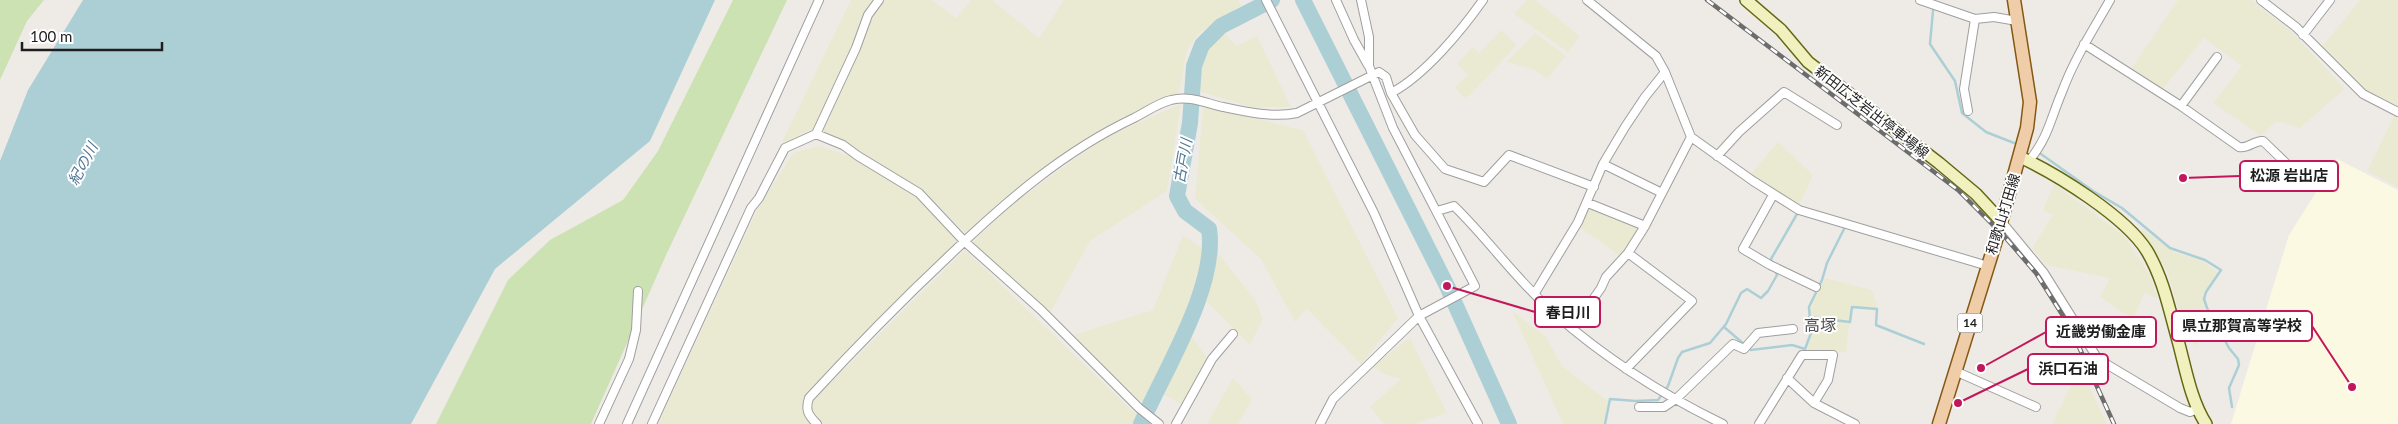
<svg xmlns="http://www.w3.org/2000/svg" width="2398" height="424" font-family="Lato,'Noto Sans JP',sans-serif">
	<rect width="100%" height="100%" fill="#eeebe6"/>
	<!-- education -->
	<path fill="#fbf9e2" d="M2337 159 2398 190V424H2231L2289 235Z"/>
	<!-- farmland -->
	<path fill="#eaead3" d="M851 0H932L956 18 971 0H992L1039 38 1064 0H1238L1241 5 1198 34 1187 50 1179 93 1101 130 998 203 966 234 923 190 862 156 846 141 812 129 780 146Z
		M1527 0H1535L1580 36 1568 52 1514 14Z
		M2178 0H2251L2293 33 2345 89 2300 128 2276 121 2261 136 2213 103 2242 66 2204 38 2161 91 2131 69Z
		M2360 0H2398V109L2362 88 2320 49Z
		M1501 30 1517 45 1470 95 1464 98 1455 87 1468 75 1457 64 1472 47 1479 53Z
		M1225 33 1236 46 1257 36 1291 107H1251L1199 91 1202 61 1208 48Z
		M1535 33 1566 56 1547 79 1535 70 1507 62Z
		M1181 104 1167 191 1090 241 1050 313 973 242 1015 202 1106 137Z
		M1203 107 1303 130 1398 318 1361 364 1307 309 1295 322 1261 259 1195 199Z
		M2394 116 2398 117V187L2367 171Z
		M1778 142 1813 175 1799 205 1750 175Z
		M819 146 849 156 918 195 961 241 880 316 803 401V415L811 424H658L757 210 793 153Z
		M2054 184 2124 236 2149 274 2158 299 2145 293 2133 319 2100 297 2110 278 2046 265 2032 248 2053 215 2043 210Z
		M1590 207 1640 228 1629 246 1620 256 1578 226Z
		M2143 229 2172 251 2204 262 2218 272 2203 295 2204 306 2211 319 2202 326 2197 346 2187 339 2168 273 2141 231Z
		M1183 235 1204 250 1198 278 1181 324 1144 404 1070 336 1153 310Z
		M965 250 1137 415 1134 424H820L812 416 811 407 815 398Z
		M1217 252 1256 301 1263 319 1250 345 1206 301Z
		M1825 278 1872 290 1878 309 1851 306 1849 321 1810 316 1814 297Z
		M1512 311 1546 337 1562 366 1608 401 1604 424H1563Z
		M1811 318 1849 323 1846 352 1806 351 1812 333Z
		M1191 335 1207 358 1181 404 1164 395Z
		M1410 338 1447 413 1414 424H1384L1370 407 1401 379 1384 374 1372 366Z
		M2080 367 2107 424H2052Z
		M1233 378 1252 399 1238 424H1207Z"/>
	<!-- grass -->
	<path fill="#cce2b2" d="M0 0H44L27 21 0 80Z
		M733 0H787L667 253 591 424H436L508 280 550 240 623 200 658 151Z"/>
	<!-- water -->
	<path fill="#accfd6" d="M83 0H715L650 141 495 269 411 424H0V161L28 90Z"/>
	<g fill="none" stroke-linecap="round" stroke-linejoin="round">
		<!-- stream -->
		<path stroke="#accfd6" stroke-width="2.5" d="M1934 0 1930 44 1955 81 1962 113 1986 132 2014 143
			M2041 154 2093 191 2122 208 2170 248 2205 260 2221 270 2206 292 2204 299 2207 308 2229 348 2238 359 2239 365 2229 388 2232 407
			M1772 263 1771 259 1797 214
			M1809 317 1850 322 1852 307 1877 309 1876 325 1924 344
			M1724 327 1751 350 1792 345 1805 349 1811 333 1809 307 1822 280 1827 263 1844 229
			M1605 424 1610 399 1636 401 1658 400 1668 386 1678 358 1682 352 1710 343 1726 324 1741 293 1747 289 1761 298 1768 291 1777 275 1775 270"/>
		<!-- river -->
		<path stroke="#accfd6" stroke-width="16" d="M1303 0 1447 286 1509 424
			M1141 424C1164 371 1218 286 1209 229L1185 211 1177 196 1190 123 1194 66 1202 45 1221 26 1272 0"/>
		<!-- street casing -->
		<g stroke="#9f9f9f" stroke-width="10">
			<path id="street" d="M1266 0 1374 213 1419 316 1478 424
				M1336 0 1354 40 1368 65
				M1587 0 1656 56 1665 72 1691 137 1753 181 1799 210 1988 266
				M1920 0 1975 19 1994 17 2017 21
				M2261 0 2296 27 2363 94 2398 112
				M2303 35 2330 0
				M2084 44 2181 106 2239 147C2249 149 2254 140 2263 141L2289 166 2318 185
				M1391 93 1415 135 1445 169 1484 182 1509 155 1594 187
				M2181 106 2217 57
				M1968 111 1964 89 1975 19
				M816 134 843 145 858 156 919 193 964 241 1041 310 1139 408 1159 424
				M1717 156 1739 132 1784 92 1837 125
				M2029 161C2049 136 2050 120 2062 92 2074 59 2093 30 2110 0
				M1603 164 1662 193
				M1773 195 1743 249 1770 265 1816 287
				M1588 203 1645 226
				M1437 211 1454 206C1489 240 1518 282 1555 314 1605 358 1663 395 1723 424
				M2001 221 2044 273 2096 356 2108 365 2180 408 2190 412 2198 409
				M1535 293 1578 222 1603 164 1625 127 1645 97 1665 72
				M1573 328 1601 288 1606 277 1628 253 1645 226 1691 137
				M1626 369 1692 301 1628 253
				M1955 371 2036 407
				M1787 378 1814 403 1855 424
				M1639 407H1664L1676 399 1733 344 1744 349 1758 333 1793 329
				M599 424 629 359 636 330 638 291
				M627 424 819 0
				M652 424 751 208 759 198 785 148 816 134 856 48 868 15 879 0
				M817 424C808 415 805 410 809 398 855 348 901 301 950 255 1005 202 1064 151 1134 118 1146 112 1158 103 1171 100 1190 95 1205 103 1223 107 1246 112 1273 118 1297 113L1379 72 1386 77 1391 93C1424 76 1462 30 1483 0
				M1176 424 1212 359 1233 334
				M1320 424 1333 399 1419 316 1475 286 1393 128 1372 74 1369 66V37L1361 0
				M1759 424 1802 355H1833L1828 380 1814 403"/>
		</g>
		<!-- secondary casing -->
		<g stroke="#646813" stroke-width="14">
			<path id="secondary" d="M1746 0 1781 30 1808 62 1939 163 1976 194 2001 221
				M2020 157C2057 174 2126 217 2147 251 2163 278 2169 308 2177 337 2185 365 2190 399 2206 424"/>
		</g>
		<!-- primary casing -->
		<g stroke="#855813" stroke-width="15">
			<path id="primary" d="M1939 424 1997 237 2027 128 2030 102 2014 0"/>
		</g>
		<!-- street -->
		<use href="#street" stroke="#fff" stroke-width="8"/>
		<!-- secondary -->
		<use href="#secondary" stroke="#f1f1c0" stroke-width="11"/>
		<!-- primary -->
		<use href="#primary" stroke="#f0cda9" stroke-width="12"/>
		<!-- rail casing -->
		<g stroke="#6c6c6c" stroke-width="4.5">
			<path id="rail" d="M1707 0 1958 190 2005 237 2036 273 2070 327 2114 424"/>
		</g>
		<!-- rail -->
		<use href="#rail" stroke="#fff" stroke-width="2.5" stroke-dasharray="8" stroke-linecap="butt"/>
	</g>
	<g text-anchor="middle" stroke-width="4" stroke-linejoin="round" paint-order="stroke">
		<!-- shield labels -->
		<rect fill="#fff" stroke="#626262" stroke-width="1" x="1957.5" y="313.5" width="25" height="19" rx="4"/>
		<g font-size="12" font-weight="bold" fill="#1e1e1e">
			<text x="1970" y="327">14</text>
		</g>
		<!-- street labels -->
		<g font-size="14" fill="#1e1e1e" stroke="#fff">
			<text transform="translate(1872 112) rotate(38)" y="5">新田広芝岩出停車場線</text>
			<text transform="translate(2003 214) rotate(-73)" y="5">和歌山打田線</text>
		</g>
		<!-- water labels -->
		<g font-size="15" font-style="italic" fill="#507694" stroke="#fff">
			<text transform="translate(1183 161) rotate(-80)" y="5">古戸川</text>
			<text transform="translate(83 164) rotate(-62)" y="5">紀の川</text>
		</g>
		<!-- quarter labels -->
		<g font-size="16" fill="#515151" stroke="#fff">
			<text x="1820" y="331">高塚</text>
		</g>
	</g>
	<!-- callouts -->
	<path fill="none" stroke="#c2185b" stroke-width="2" d="M2183 178L2240 176M1447 286L1535 312M2352 387L2312 326M1981 368L2046 332M1958 403L2028 369"/>
	<g fill="#c2185b" stroke="#fff" stroke-width="2">
		<circle cx="2183" cy="178" r="5"/>
		<circle cx="1447" cy="286" r="5"/>
		<circle cx="2352" cy="387" r="5"/>
		<circle cx="1981" cy="368" r="5"/>
		<circle cx="1958" cy="403" r="5"/>
	</g>
	<g fill="#fff" stroke="#c2185b" stroke-width="2">
		<rect x="2240" y="161" width="98" height="30" rx="5"/>
		<rect x="1535" y="297" width="65" height="30" rx="5"/>
		<rect x="2172" y="311" width="140" height="30" rx="5"/>
		<rect x="2046" y="317" width="110" height="30" rx="5"/>
		<rect x="2028" y="354" width="80" height="30" rx="5"/>
	</g>
	<g font-size="15" text-anchor="middle" font-weight="bold" fill="#1e1e1e">
		<text x="2289" y="181">松源 岩出店</text>
		<text x="1568" y="318">春日川</text>
		<text x="2242" y="331">県立那賀高等学校</text>
		<text x="2101" y="337">近畿労働金庫</text>
		<text x="2068" y="374">浜口石油</text>
	</g>
	<!-- scale -->
	<path d="M22 42v8h140v-8" fill="none" stroke="#1e1e1e" stroke-width="2.5"/>
	<text x="30" y="42" font-size="15" fill="#1e1e1e" stroke="#ffffff" stroke-width="4" paint-order="stroke">100 m</text>
</svg>
